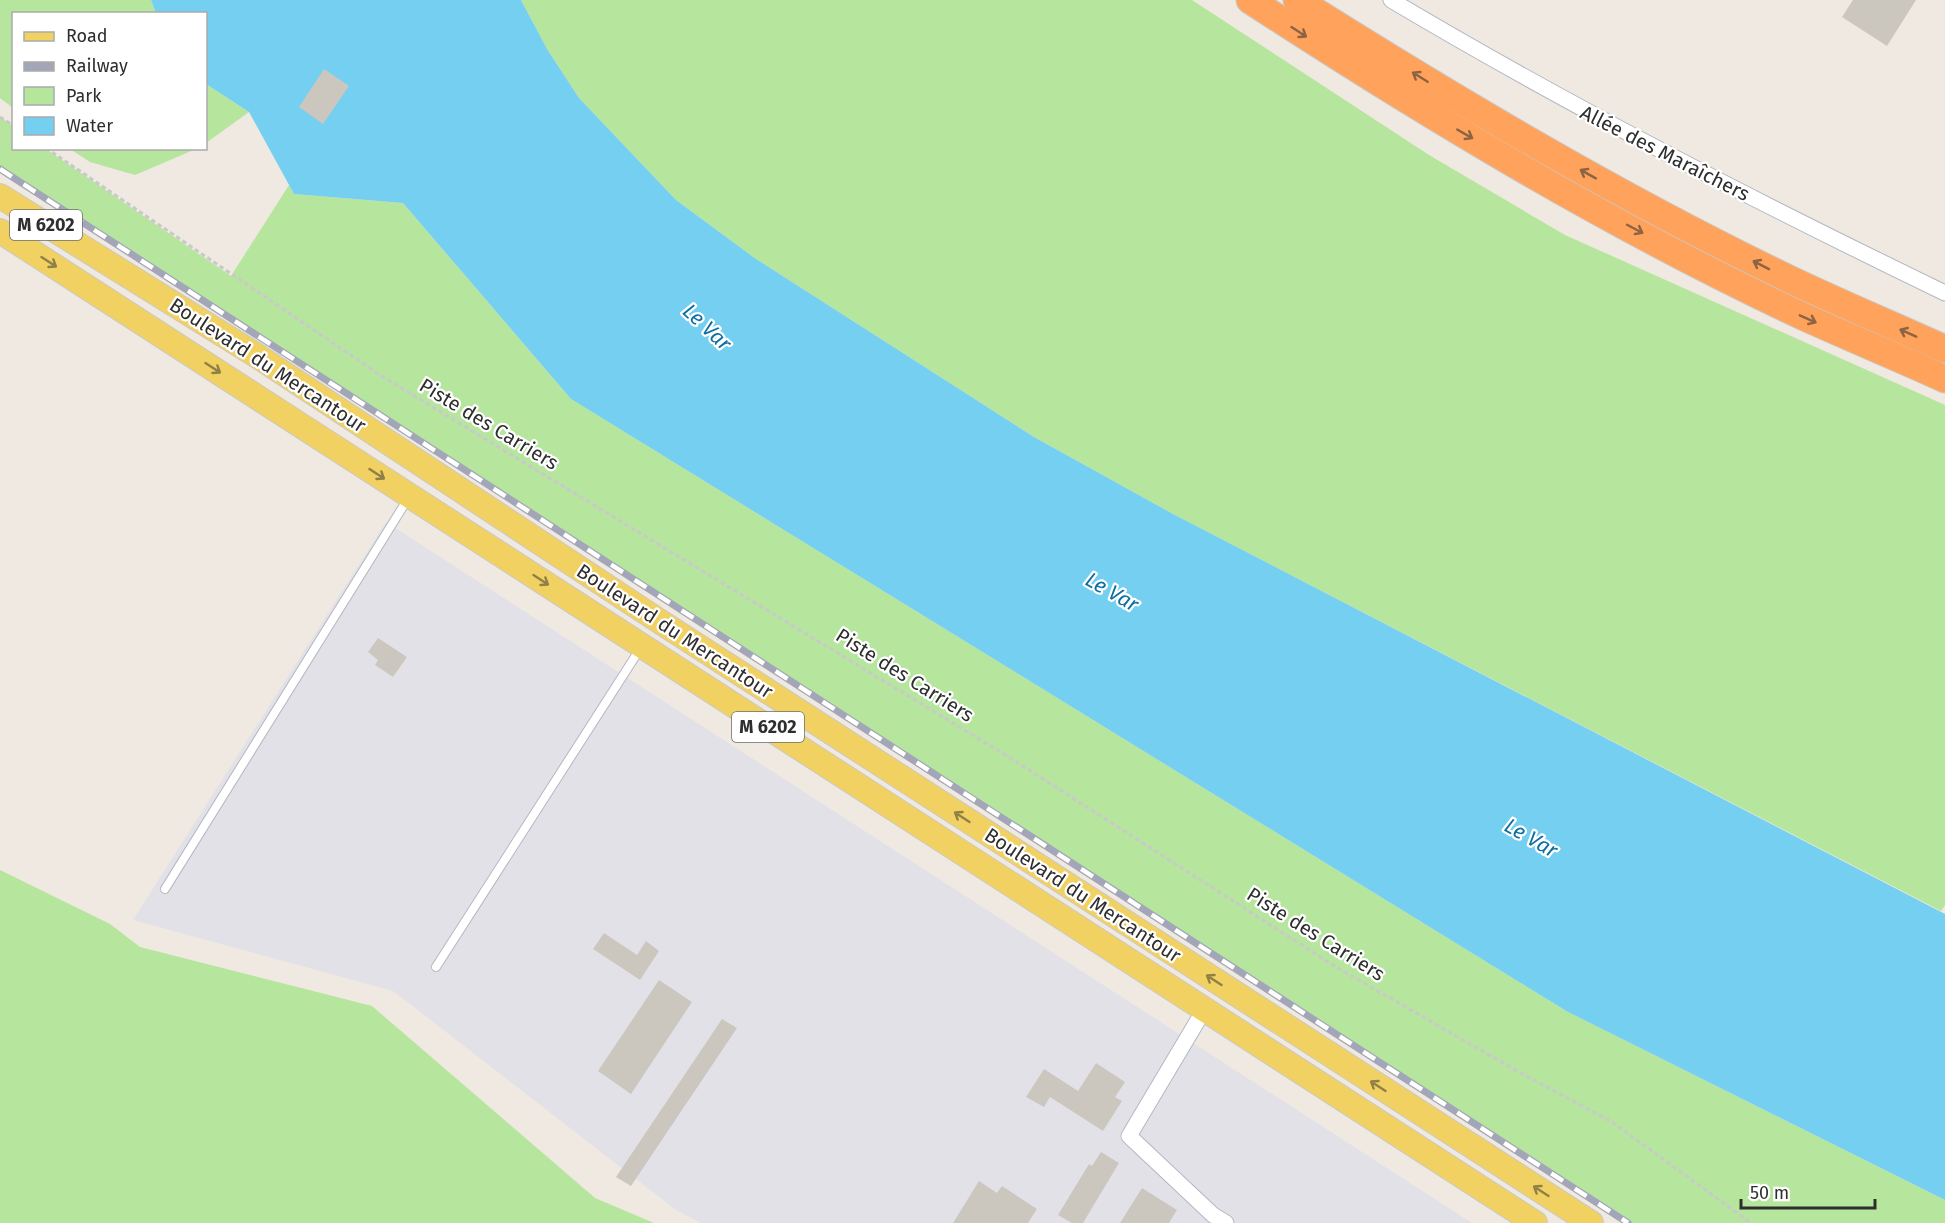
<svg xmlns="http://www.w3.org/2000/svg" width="1945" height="1223" font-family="'Fira Sans',sans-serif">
	<rect width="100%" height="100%" fill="#efe9e1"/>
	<!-- industrial -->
	<path fill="#e3e1e8" d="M386 522 1472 1223H701L676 1210 393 991 133 920Z"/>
	<!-- green -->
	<path fill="#b6e59e" d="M0 0H151L156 13 14 14 13 108 0 98Z
		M521 0H1192L1429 155 1565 235 1945 405V905L1941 911 1173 514 1034 437 756 259 676 200 579 98 547 49Z
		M206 84 249 112 206 143Z
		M0 117 13 126 14 148 46 149 231 276 289 185 294 194 403 203 571 399 1568 1012 1945 1200V1223H1628L0 169Z
		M70 149H196L135 175 90 162Z
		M0 870 110 924 140 947 372 1006 595 1198 654 1223H0Z"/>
	<!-- water -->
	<path fill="#75cff0" d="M151 0H521L547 49 579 98 676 200 756 259 1034 437 1173 514 1945 914V1200L1568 1012 571 399 403 203 294 194 249 112 206 84V14L156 13Z"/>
	<!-- building -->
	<path fill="#cbc7bf" d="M1853 0H1916L1887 46 1842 17Z
		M324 69 349 86 323 124 299 107Z
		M378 638 407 657 393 677 375 665 378 660 368 652Z
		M604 933 637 955 646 941 659 951 640 980 593 949Z
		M659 980 692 1002 631 1094 598 1071Z
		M722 1019 737 1028 631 1186 616 1177Z
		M1096 1063 1125 1082 1115 1097 1122 1101 1103 1131 1050 1097 1044 1107 1026 1097 1044 1069 1078 1091Z
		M1101 1152 1119 1163 1083 1223H1072L1058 1215 1089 1164 1092 1166Z
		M979 1181 997 1193 1002 1186 1037 1209 1028 1223H953Z
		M1142 1188 1177 1210 1169 1223H1120Z"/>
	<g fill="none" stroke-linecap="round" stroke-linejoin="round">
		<!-- lane casing -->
		<g stroke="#b4b7c1" stroke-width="10">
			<path id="lane" d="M165 889 409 497
				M436 967 640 649"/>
		</g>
		<!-- street casing -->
		<g stroke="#b4b7c1" stroke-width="17">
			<path id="street" d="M1391 0C1571 107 1757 202 1945 293
				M1204 1010 1129 1136 1213 1215 1226 1223"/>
		</g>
		<!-- primary casing -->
		<g stroke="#c9c9c9" stroke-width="26">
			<path id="primary" d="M0 196 259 357 656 619 1591 1223
				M0 231 1535 1223"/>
		</g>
		<!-- highway casing -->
		<g stroke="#c9c9c9" stroke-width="29">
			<path id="highway" d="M1250 0C1426 115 1609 225 1800 315 1848 337 1897 357 1945 379
				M1297 0C1456 100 1617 196 1787 278 1839 303 1892 325 1945 349"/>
		</g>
		<!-- path -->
		<path stroke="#c9c9c9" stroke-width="3" stroke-dasharray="4.5 3" stroke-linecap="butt" d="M0 117 14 126
			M46 148 380 375 1012 759 1336 967 1519 1072 1612 1122 1751 1223"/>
		<!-- lane -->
		<use href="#lane" stroke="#fff" stroke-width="8"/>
		<!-- street -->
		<use href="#street" stroke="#fff" stroke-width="15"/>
		<!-- primary -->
		<use href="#primary" stroke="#f2d163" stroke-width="24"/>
		<!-- highway -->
		<use href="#highway" stroke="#ffa35c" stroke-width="27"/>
		<!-- rail casing -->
		<g stroke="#a3a6b8" stroke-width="7">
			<path id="rail" d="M0 169 1628 1223"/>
		</g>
		<!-- rail -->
		<use href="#rail" stroke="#fff" stroke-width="4.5" stroke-dasharray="14" stroke-linecap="butt"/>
	</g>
	<!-- one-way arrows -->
	<defs><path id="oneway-shaft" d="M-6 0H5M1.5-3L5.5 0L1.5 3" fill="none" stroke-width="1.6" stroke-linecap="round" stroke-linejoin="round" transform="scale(1.5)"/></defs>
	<g stroke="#8c6343">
		<use href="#oneway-shaft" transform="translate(1299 32) rotate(33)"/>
		<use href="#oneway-shaft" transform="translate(1420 77) rotate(-148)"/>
		<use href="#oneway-shaft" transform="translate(1465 134) rotate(30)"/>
		<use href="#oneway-shaft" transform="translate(1588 174) rotate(-151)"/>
		<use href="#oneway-shaft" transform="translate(1635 229) rotate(28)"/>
		<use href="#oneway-shaft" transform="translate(1761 265) rotate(-153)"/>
		<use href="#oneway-shaft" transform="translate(1808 319) rotate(24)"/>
		<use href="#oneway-shaft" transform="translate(1908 333) rotate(-156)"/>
	</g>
	<g stroke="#908048">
		<use href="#oneway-shaft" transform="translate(49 262) rotate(33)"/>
		<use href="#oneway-shaft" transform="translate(213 368) rotate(33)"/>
		<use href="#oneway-shaft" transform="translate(377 474) rotate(33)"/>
		<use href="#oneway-shaft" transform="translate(541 580) rotate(33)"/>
		<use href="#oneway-shaft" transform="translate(962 817) rotate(-147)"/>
		<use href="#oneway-shaft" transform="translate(1214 980) rotate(-147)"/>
		<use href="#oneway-shaft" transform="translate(1378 1086) rotate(-147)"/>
		<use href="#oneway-shaft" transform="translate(1541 1191) rotate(-147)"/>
	</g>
	<g text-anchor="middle" stroke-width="4.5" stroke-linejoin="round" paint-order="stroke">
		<!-- shield labels -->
		<g fill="#fff" stroke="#6d6d6d" stroke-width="1.5">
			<rect x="10" y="210" width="72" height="30" rx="4.5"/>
			<rect x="732" y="712" width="72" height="30" rx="4.5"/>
		</g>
		<g font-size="18" font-weight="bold" fill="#2e2e2e">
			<text x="46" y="231">M 6202</text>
			<text x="768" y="733">M 6202</text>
		</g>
		<!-- street labels -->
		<g font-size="20" fill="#2e2e2e" stroke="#fff">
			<text transform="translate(1665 153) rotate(27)" y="7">Allée des Maraîchers</text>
			<text transform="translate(268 365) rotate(33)" y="7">Boulevard du Mercantour</text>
			<text transform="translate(489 424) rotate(31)" y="7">Piste des Carriers</text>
			<text transform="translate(675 631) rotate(33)" y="7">Boulevard du Mercantour</text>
			<text transform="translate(905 675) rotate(32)" y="7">Piste des Carriers</text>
			<text transform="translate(1083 895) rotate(33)" y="7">Boulevard du Mercantour</text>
			<text transform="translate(1316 934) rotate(32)" y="7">Piste des Carriers</text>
		</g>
		<!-- water labels -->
		<g font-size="21" font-style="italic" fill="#0d6fa3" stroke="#fff">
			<text transform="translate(707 327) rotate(43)" y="7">Le Var</text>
			<text transform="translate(1112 592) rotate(30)" y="7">Le Var</text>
			<text transform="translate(1531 838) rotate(30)" y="7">Le Var</text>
		</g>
	</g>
	<!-- legend -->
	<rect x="12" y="12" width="195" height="138" fill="#ffffff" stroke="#ababab" stroke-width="1.5"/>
	<rect x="24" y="32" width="30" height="9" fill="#f2d163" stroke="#ababab" stroke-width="1.5"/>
	<text x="66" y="42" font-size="18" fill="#2e2e2e">Road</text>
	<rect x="24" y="62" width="30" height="9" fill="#a3a6b8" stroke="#ababab" stroke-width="1.5"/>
	<text x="66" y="72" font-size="18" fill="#2e2e2e">Railway</text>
	<rect x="24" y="87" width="30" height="18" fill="#b6e59e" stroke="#ababab" stroke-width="1.5"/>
	<text x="66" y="102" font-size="18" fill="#2e2e2e">Park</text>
	<rect x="24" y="117" width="30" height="18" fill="#75cff0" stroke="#ababab" stroke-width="1.5"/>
	<text x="66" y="132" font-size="18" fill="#2e2e2e">Water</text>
	<!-- scale -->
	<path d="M1741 1199v9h134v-9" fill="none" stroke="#2e2e2e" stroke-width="3"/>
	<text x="1750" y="1199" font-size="18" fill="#2e2e2e" stroke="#ffffff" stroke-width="4.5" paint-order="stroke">50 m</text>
</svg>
